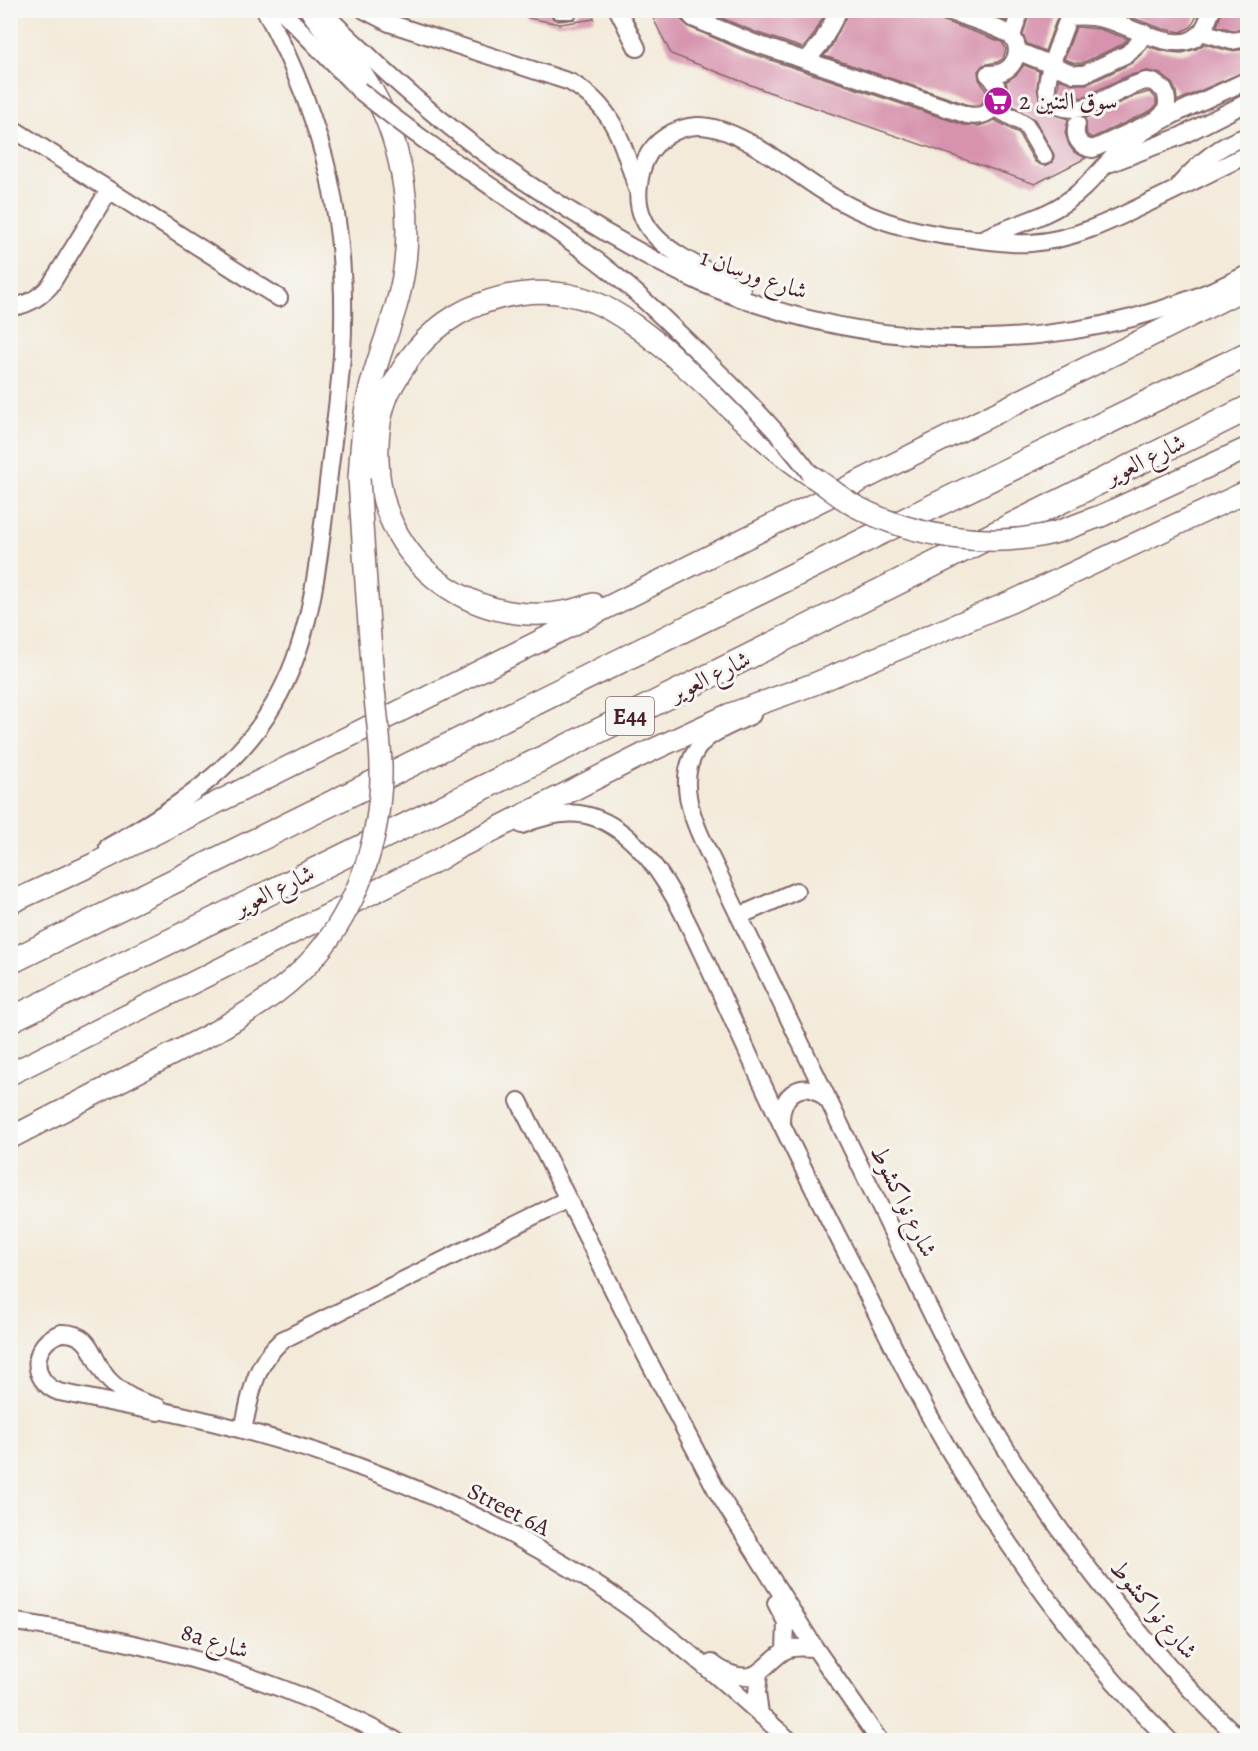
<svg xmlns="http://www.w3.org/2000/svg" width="1258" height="1751" font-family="Alegreya,Amiri,serif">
	<rect width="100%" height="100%" fill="#f6f6f2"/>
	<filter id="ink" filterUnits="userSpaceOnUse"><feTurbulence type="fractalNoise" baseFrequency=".0167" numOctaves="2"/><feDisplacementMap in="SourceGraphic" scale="12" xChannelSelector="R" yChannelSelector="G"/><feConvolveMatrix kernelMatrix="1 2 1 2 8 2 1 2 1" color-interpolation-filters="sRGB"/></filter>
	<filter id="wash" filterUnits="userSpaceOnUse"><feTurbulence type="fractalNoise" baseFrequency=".008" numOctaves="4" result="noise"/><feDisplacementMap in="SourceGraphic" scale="24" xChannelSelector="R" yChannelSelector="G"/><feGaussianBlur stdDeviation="1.35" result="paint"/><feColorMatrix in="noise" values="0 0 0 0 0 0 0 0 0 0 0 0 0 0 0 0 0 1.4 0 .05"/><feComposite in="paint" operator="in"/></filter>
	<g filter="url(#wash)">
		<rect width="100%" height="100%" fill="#f3ead9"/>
		<g id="blocks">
			<!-- building -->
			<path fill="#d793ad" d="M528 10H549L553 19 559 21 575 19 580 10H593L594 19 560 24 528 18Z
				M649 10H676L678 17 689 27 747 52 964 125 979 126 995 120 1018 133 1035 162 1045 166 1053 162 1054 155 1035 120 1007 102 1008 89 1006 82 1017 74 1024 65 1039 71 1037 88 1041 104 1050 113 1068 119 1065 133 1069 145 1074 152 1086 158 1035 184 769 92 671 54Z
				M702 10H827L813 36 803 48 755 32Z
				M849 10H936L938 16 942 20 1002 42 1006 49 1003 59 997 62 983 65 978 71 979 79 987 92 986 99 981 104 969 105 824 56 831 47Z
				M979 10H1009L1006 21Z
				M1030 10H1060L1045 51 1027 44 1023 35Z
				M1111 10H1200L1191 27 1181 32 1163 29Z
				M1222 10H1248V28L1233 30 1217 26Z
				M1076 27 1099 29 1128 39 1121 45 1082 63H1076L1064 59Z
				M1204 44 1230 51 1248 49V70L1177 101 1176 91 1171 82 1159 73 1147 71 1127 76 1083 97 1068 98 1061 95 1058 91 1059 79 1074 84H1088L1132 63 1148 47 1169 52 1182 53 1196 49Z
				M1149 92 1155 97 1156 100V106L1150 111 1092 138 1087 135 1085 118 1135 96Z"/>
		</g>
	</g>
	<g filter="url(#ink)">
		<use href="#blocks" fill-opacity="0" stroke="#856668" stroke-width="1.5"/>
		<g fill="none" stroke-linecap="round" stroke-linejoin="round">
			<!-- minor casing -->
			<g stroke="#856668" stroke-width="20">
				<path id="minor" d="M281 10 359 90
					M322 10C336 26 352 40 367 54 415 101 468 143 524 181 582 219 641 256 704 284 875 357 1080 359 1248 274
					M364 10 389 23 570 82C615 108 622 142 637 189
					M559 10H570
					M618 10 637 48
					M686 10 693 18 751 42 967 115C995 121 1009 93 988 74
					M946 10C961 16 1003 28 1012 37 1018 44 1018 52 1015 59 1010 71 1000 74 988 74
					M1071 10C1064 31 1048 66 1047 87 1046 108 1070 112 1086 107 1107 100 1125 86 1146 81L1153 82 1164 90C1170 103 1167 112 1156 120L1093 149C1079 147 1073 137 1077 124
					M1069 17C1082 16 1093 16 1106 20 1128 25 1169 50 1191 40 1203 35 1207 22 1212 10
					M1202 32 1232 41 1248 38
					M1012 37 1020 10
					M1017 51 1074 74H1084L1127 54 1136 46 1145 33
					M806 61 822 42 839 10
					M994 107 1026 125 1044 156
					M10 127 279 298
					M1111 163 1181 136 1248 102
					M1180 184C1199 163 1220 144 1248 136
					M982 239C1009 226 1041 219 1066 202 1091 186 1106 160 1129 142 1163 116 1209 99 1248 80
					M742 290C703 264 630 246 639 185 640 176 642 167 646 159 655 140 676 127 697 126 736 125 787 168 820 189 864 218 911 233 964 238 986 240 1009 245 1031 243 1072 240 1109 222 1146 204 1180 188 1214 171 1248 154
					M10 307C27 306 39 298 50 286L109 190
					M752 715C738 722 713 731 703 742 670 776 695 825 712 860 763 966 815 1072 866 1178 909 1265 950 1359 1001 1441 1069 1550 1148 1652 1241 1740
					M522 825C569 805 602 810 639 848 670 880 691 930 710 970 734 1022 757 1074 782 1125 811 1185 842 1244 872 1304 899 1358 926 1413 958 1465 1018 1563 1087 1659 1169 1740
					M108 847C173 810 236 770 274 704 312 639 318 564 327 491 332 446 339 400 342 355 349 225 326 125 265 10
					M739 916 796 891
					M519 1101 645 1354 718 1493 815 1648 879 1740
					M781 1124C779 1093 806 1075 828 1101
					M61 1333C94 1332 91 1360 108 1379 123 1395 138 1401 158 1407V1412L59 1392C29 1381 31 1343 61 1333Z
					M159 1410C330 1446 498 1511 640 1615 692 1653 741 1697 789 1740
					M243 1430C251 1395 253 1366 282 1340L568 1199
					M776 1603 786 1622 785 1650
					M10 1621C146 1641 274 1675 395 1740
					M712 1663C724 1673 746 1683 760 1671 769 1665 776 1655 786 1650 794 1646 806 1648 815 1648
					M759 1673 757 1693 760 1714"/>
			</g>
			<!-- major casing -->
			<g stroke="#856668" stroke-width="24">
				<path id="major" d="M311 10C328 36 351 56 367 82 401 135 413 209 404 270 398 314 377 354 368 397 362 424 361 451 359 478
					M1101 516 1248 448
					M593 604C491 642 380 570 378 461 377 438 379 415 388 394 392 386 397 378 402 370 419 341 447 316 480 304 518 290 555 287 594 302 620 313 644 332 666 350 716 391 758 441 813 477
					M10 903 96 863 1248 287
					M10 1074 438 860 456 849 646 753 728 715 814 684 1013 601 1248 491
					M10 1138 213 1033"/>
			</g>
			<!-- highway casing -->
			<g stroke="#856668" stroke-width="27">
				<path id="highway" d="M10 962 934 506 1248 354
					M10 1020 643 709 1248 408"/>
			</g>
			<!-- minor -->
			<use href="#minor" stroke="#fff" stroke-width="16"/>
			<!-- major -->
			<use href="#major" stroke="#fff" stroke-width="21"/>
			<!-- highway -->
			<use href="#highway" stroke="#fff" stroke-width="24"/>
			<!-- minor-bridge casing -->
			<g stroke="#856668" stroke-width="20" stroke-linecap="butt">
				<path id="minor-bridge" d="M359 90C431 149 509 197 584 251 627 282 665 319 703 357 742 395 780 433 813 477"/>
			</g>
			<!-- major-bridge casing -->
			<g stroke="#856668" stroke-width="24" stroke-linecap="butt">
				<path id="major-bridge" d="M813 477C827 486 841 498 855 506 913 537 989 549 1053 533 1069 529 1085 521 1101 516
					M213 1033C247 1013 281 993 308 964 351 919 375 856 380 795 384 757 376 716 373 678 368 611 363 545 359 478"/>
			</g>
			<!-- minor-bridge -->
			<use href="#minor-bridge" stroke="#fff" stroke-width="16"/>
			<!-- major-bridge -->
			<use href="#major-bridge" stroke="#fff" stroke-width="21"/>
		</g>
	</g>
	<!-- icons -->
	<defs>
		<g id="supermarket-disc" transform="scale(1.5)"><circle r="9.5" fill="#b5179e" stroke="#f6f6f2"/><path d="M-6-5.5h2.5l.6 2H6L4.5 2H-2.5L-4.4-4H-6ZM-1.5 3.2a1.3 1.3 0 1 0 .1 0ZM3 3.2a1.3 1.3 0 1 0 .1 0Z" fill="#fff"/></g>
	</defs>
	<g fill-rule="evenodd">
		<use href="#supermarket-disc" x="998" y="101"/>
	</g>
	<g text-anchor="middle" stroke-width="6" stroke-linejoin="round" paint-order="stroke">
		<!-- shield labels -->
		<rect fill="#f6f6f2" stroke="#7e6067" stroke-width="1.5" x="606" y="697" width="48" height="38" rx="4.5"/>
		<g font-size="22" font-weight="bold" fill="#4a1f2b">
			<text x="630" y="724">E44</text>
		</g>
		<!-- poi labels -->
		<g font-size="24" fill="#4a1f2b" stroke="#f6f6f2" text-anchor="start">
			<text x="1019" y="109">سوق التنين 2</text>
		</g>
		<!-- street labels -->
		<g font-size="24" fill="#4a1f2b" stroke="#f6f6f2">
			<text transform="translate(754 274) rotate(19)" y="8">شارع ورسان 1</text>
			<text transform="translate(1145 459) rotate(-26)" y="8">شارع العوير</text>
			<text transform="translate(710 676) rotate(-26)" y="8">شارع العوير</text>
			<text transform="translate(274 890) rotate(-26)" y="8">شارع العوير</text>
			<text transform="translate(904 1201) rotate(64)" y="8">شارع نواكشوط</text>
			<text transform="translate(509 1509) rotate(27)" y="8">Street 6A</text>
			<text transform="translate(1154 1609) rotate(50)" y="8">شارع نواكشوط</text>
			<text transform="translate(215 1641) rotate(17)" y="8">8a شارع</text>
		</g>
	</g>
	<!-- margin -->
	<rect width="1258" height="1751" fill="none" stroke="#f6f6f2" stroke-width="36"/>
</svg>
